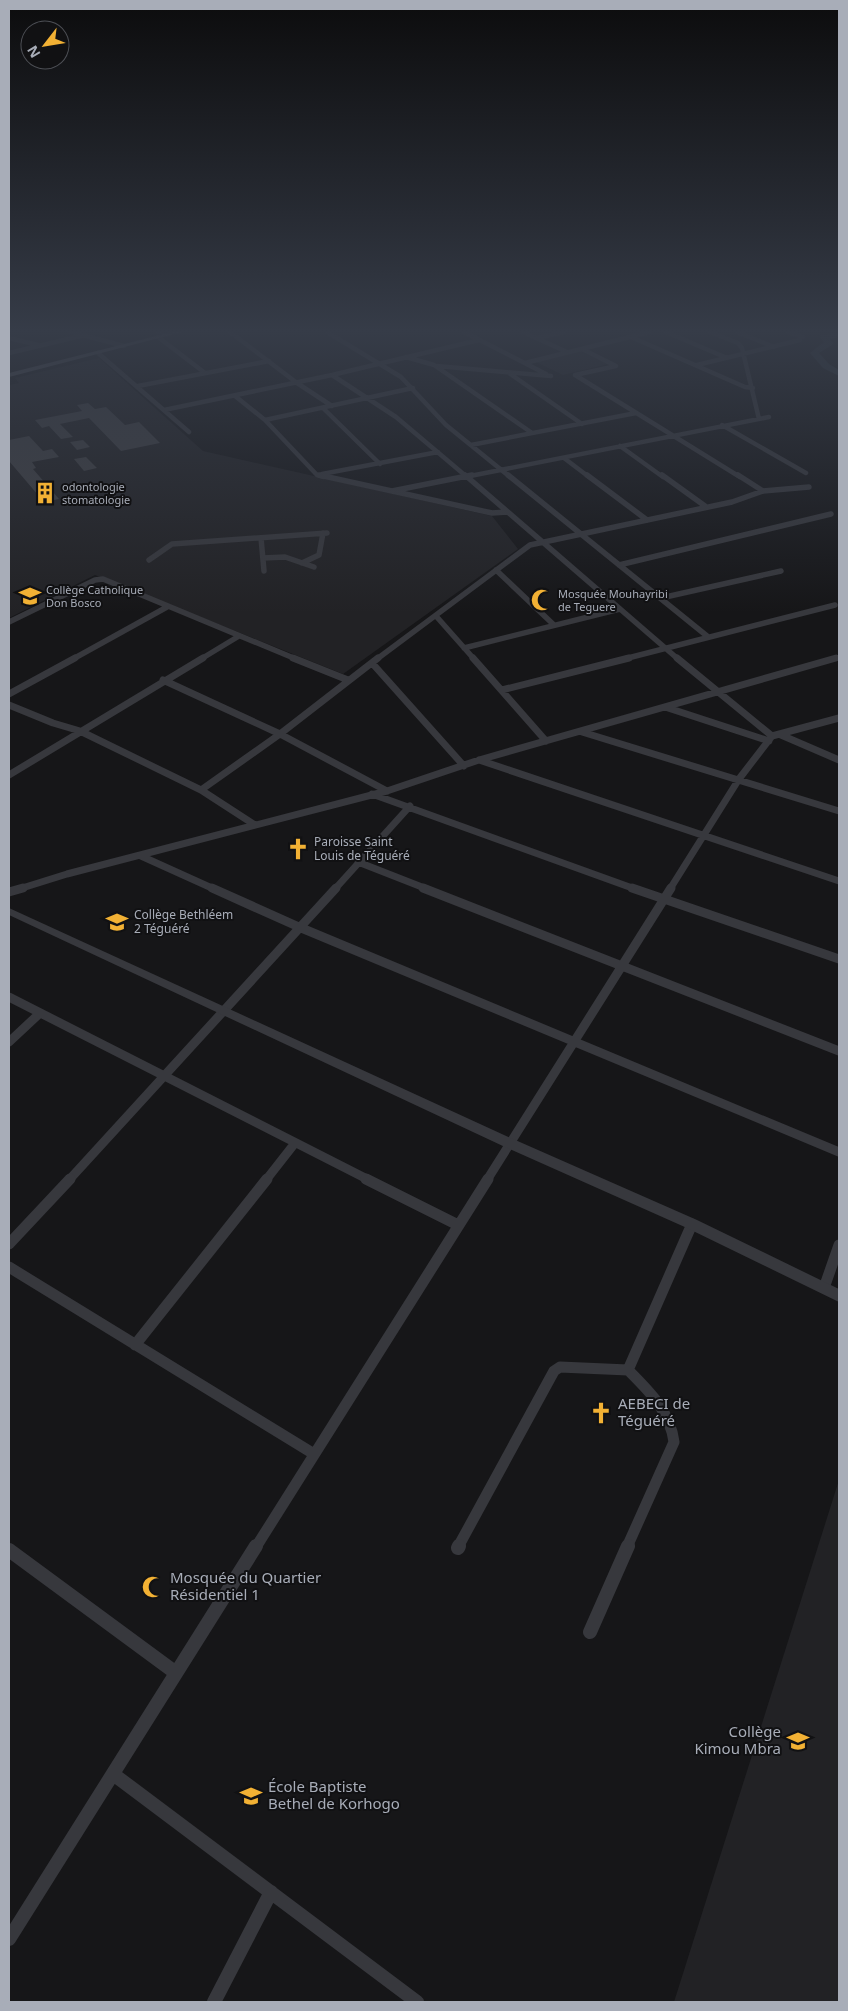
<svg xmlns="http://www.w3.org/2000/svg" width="848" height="2011" font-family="'Noto Sans',sans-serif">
	<rect width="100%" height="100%" fill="#161618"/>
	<!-- built -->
	<path fill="#222225" d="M580 351 608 364 563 375 536 362Z
		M99 358 203 451 492 516 518 549 343 674 95 575 9 618V385L19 383 15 378Z
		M839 1480V2002H674Z"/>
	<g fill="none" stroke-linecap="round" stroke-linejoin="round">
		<!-- river -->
		<path fill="#2c353c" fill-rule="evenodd" d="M839 333V337L830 339 833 343 832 345 819 353 829 364 839 370V376L823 368 810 353 824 342 820 337 821 335Z"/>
	</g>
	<!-- building -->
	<path fill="#404145" d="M88 403 95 409 106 407 125 425 139 422 160 443 121 451 89 418 60 424 73 437 61 439 49 426 42 428 35 420 82 411 77 405Z
		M29 436 43 451 52 449 59 457 32 462 36 468 33 469 59 499 44 502 9 461V440Z
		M83 440 90 447 77 450 70 442Z
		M86 457 97 468 84 471 74 459Z"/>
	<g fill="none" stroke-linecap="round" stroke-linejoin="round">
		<!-- minor-far5 -->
		<path stroke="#37383d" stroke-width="4.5" d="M71 332 124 346
			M230 332 297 383 332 406
			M327 332 401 377 446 425 510 477
			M464 332 546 374
			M523 332 567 352
			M666 332 727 358
			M710 332 738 343 742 348 759 419
			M737 332 774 347
			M788 332 803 337
			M158 337 205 373
			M631 337 745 387 753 388
			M9 338 38 345
			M537 338 564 332
			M582 349 616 366
			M9 353 85 335
			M98 353 189 432
			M406 357 434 365 532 433
			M525 363 650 332
			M697 365 800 340
			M437 366 551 376
			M509 373 582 424
			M332 375 396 417 467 477
			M575 375 740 477
			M575 375 616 366
			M138 386 269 361
			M235 396 265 420 317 475 324 477
			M323 408 380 464
			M164 410 332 375 479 340
			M265 420 413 388
			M722 425 806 473
			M471 445 636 413
			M620 446 663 477
			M564 458 589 477
			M322 474 438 452
			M465 477 769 417"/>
		<!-- minor-far4 -->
		<path stroke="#37383d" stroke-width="5.5" d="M319 475 492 513 507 512
			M465 475 678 659
			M508 475 707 636
			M587 475 647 520
			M662 475 705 506
			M738 475 763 491
			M392 491 472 475
			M261 538 264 571
			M263 558 285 557 314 567
			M149 560 172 544 327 533
			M302 563 319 555 323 533
			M619 565 831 514
			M496 570 554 625
			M661 598 781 571
			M436 616 474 659
			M9 622 95 580 103 579 296 659
			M464 648 620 609
			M73 659 167 607
			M201 659 239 636
			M377 659 530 545 732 502 763 491 809 487
			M624 659 835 605
			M833 659 836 658"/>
		<!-- minor-far3 -->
		<path stroke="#37383d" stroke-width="7" d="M293 658 348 680
			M473 658 546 741
			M677 658 772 736 839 718
			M372 663 464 766
			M163 680 280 734 387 791
			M502 690 629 658
			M9 694 75 658
			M9 705 53 723 80 731 201 790 255 825
			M665 707 769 741
			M582 732 839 811
			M781 735 839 760
			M479 760 839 881
			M9 775 203 658
			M201 790 280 734 378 658
			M372 794 635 889
			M141 856 214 889
			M358 862 427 889
			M19 889 67 874 387 791 479 760 836 658
			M335 889 410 806
			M670 889 739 779 772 736"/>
		<!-- minor-far2 -->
		<path stroke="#37383d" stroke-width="9" d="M212 888 299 927 839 1152
			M423 888 839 1051
			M632 888 839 959
			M9 892 23 888
			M9 997 369 1180
			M9 1042 39 1014
			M69 1180 336 888
			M266 1180 295 1143
			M487 1180 671 888"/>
		<!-- minor-far1 -->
		<path stroke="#37383d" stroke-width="11" d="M366 1179 458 1225
			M9 1244 70 1179
			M9 1267 314 1454
			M824 1288 839 1245
			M135 1345 267 1179
			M256 1547 488 1179
			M458 1547 554 1371 560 1367 628 1370 692 1224
			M627 1547 674 1442C670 1411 649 1391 628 1370"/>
		<!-- minor -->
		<path stroke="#37383d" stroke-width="14" d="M458 1548 459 1546
			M9 1550 176 1673
			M590 1632 628 1546
			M113 1774 417 2002
			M9 1939 256 1546
			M214 2002 271 1892"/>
		<!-- tertiary -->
		<path fill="#37383d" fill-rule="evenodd" d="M153 332H161L170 335 167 337Z
			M9 908 513 1139 697 1220 839 1289V1302L687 1228 505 1147 9 915Z"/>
		<!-- primary -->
		<path fill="#53555c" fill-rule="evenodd" d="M172 332H182L9 377V373Z"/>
	</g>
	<!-- sky -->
	<linearGradient id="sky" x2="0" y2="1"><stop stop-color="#0c0c0d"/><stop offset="0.54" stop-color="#363c48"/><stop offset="1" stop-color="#363c48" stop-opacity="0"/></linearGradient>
	<rect width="848" height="613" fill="url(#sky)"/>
	<!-- icons -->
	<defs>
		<g id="building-bare" transform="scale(1.725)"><path d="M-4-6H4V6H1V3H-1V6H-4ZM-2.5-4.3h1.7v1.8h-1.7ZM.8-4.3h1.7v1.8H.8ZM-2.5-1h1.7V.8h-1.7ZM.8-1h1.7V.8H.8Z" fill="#f2b134" stroke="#111113" stroke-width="2.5" paint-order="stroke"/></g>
		<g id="school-bare" transform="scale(1.725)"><path d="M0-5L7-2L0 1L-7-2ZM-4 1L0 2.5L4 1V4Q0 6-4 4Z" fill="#f2b134" stroke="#111113" stroke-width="2.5" paint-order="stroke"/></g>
		<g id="mosque-bare" transform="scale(1.725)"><path d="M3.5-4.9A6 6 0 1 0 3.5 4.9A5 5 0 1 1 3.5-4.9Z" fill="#f2b134" stroke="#111113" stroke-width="2.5" paint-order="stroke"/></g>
		<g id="church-bare" transform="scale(1.725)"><path d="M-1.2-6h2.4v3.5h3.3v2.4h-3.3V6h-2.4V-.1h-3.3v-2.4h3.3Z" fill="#f2b134" stroke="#111113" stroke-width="2.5" paint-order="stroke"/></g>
	</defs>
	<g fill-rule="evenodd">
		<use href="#building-bare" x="45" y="493"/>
		<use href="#school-bare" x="30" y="596"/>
		<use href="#mosque-bare" x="542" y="600"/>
		<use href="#church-bare" x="298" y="849"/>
		<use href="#school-bare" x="117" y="922"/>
		<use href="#church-bare" x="601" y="1413"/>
		<use href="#mosque-bare" x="153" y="1587"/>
		<use href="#school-bare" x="798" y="1741"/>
		<use href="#school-bare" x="251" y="1796"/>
	</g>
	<g text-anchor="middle" stroke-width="4" stroke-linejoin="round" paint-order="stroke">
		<!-- far-poi labels -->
		<g font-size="11" fill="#a8adb8" stroke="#111113" text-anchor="start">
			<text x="62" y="491">odontologie<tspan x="62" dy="13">stomatologie</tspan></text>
			<text x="46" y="594">Collège Catholique<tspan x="46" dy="13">Don Bosco</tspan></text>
			<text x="558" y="598">Mosquée Mouhayribi<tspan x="558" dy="13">de Teguere</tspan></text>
		</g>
		<!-- poi labels -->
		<g font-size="12" fill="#a8adb8" stroke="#111113" text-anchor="start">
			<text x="314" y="846">Paroisse Saint<tspan x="314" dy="14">Louis de Téguéré</tspan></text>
			<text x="134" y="919">Collège Bethléem<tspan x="134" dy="14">2 Téguéré</tspan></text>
		</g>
		<!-- near-poi labels -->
		<g font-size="15" fill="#a8adb8" stroke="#111113" text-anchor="start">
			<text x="618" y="1409">AEBECI de<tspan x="618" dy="17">Téguéré</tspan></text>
			<text x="170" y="1583">Mosquée du Quartier<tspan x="170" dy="17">Résidentiel 1</tspan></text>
			<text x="781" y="1737" text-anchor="end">Collège<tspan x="781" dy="17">Kimou Mbra</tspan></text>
			<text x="268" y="1792">École Baptiste<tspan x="268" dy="17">Bethel de Korhogo</tspan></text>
		</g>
	</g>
	<!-- border -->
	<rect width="848" height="2011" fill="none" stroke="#a8adb8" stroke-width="20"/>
	<!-- north arrow -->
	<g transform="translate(45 45) rotate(239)"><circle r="24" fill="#111113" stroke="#4d4f55"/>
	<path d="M0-4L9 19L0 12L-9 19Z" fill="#f2b134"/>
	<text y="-8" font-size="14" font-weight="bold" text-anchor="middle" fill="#a8adb8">N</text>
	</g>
</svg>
